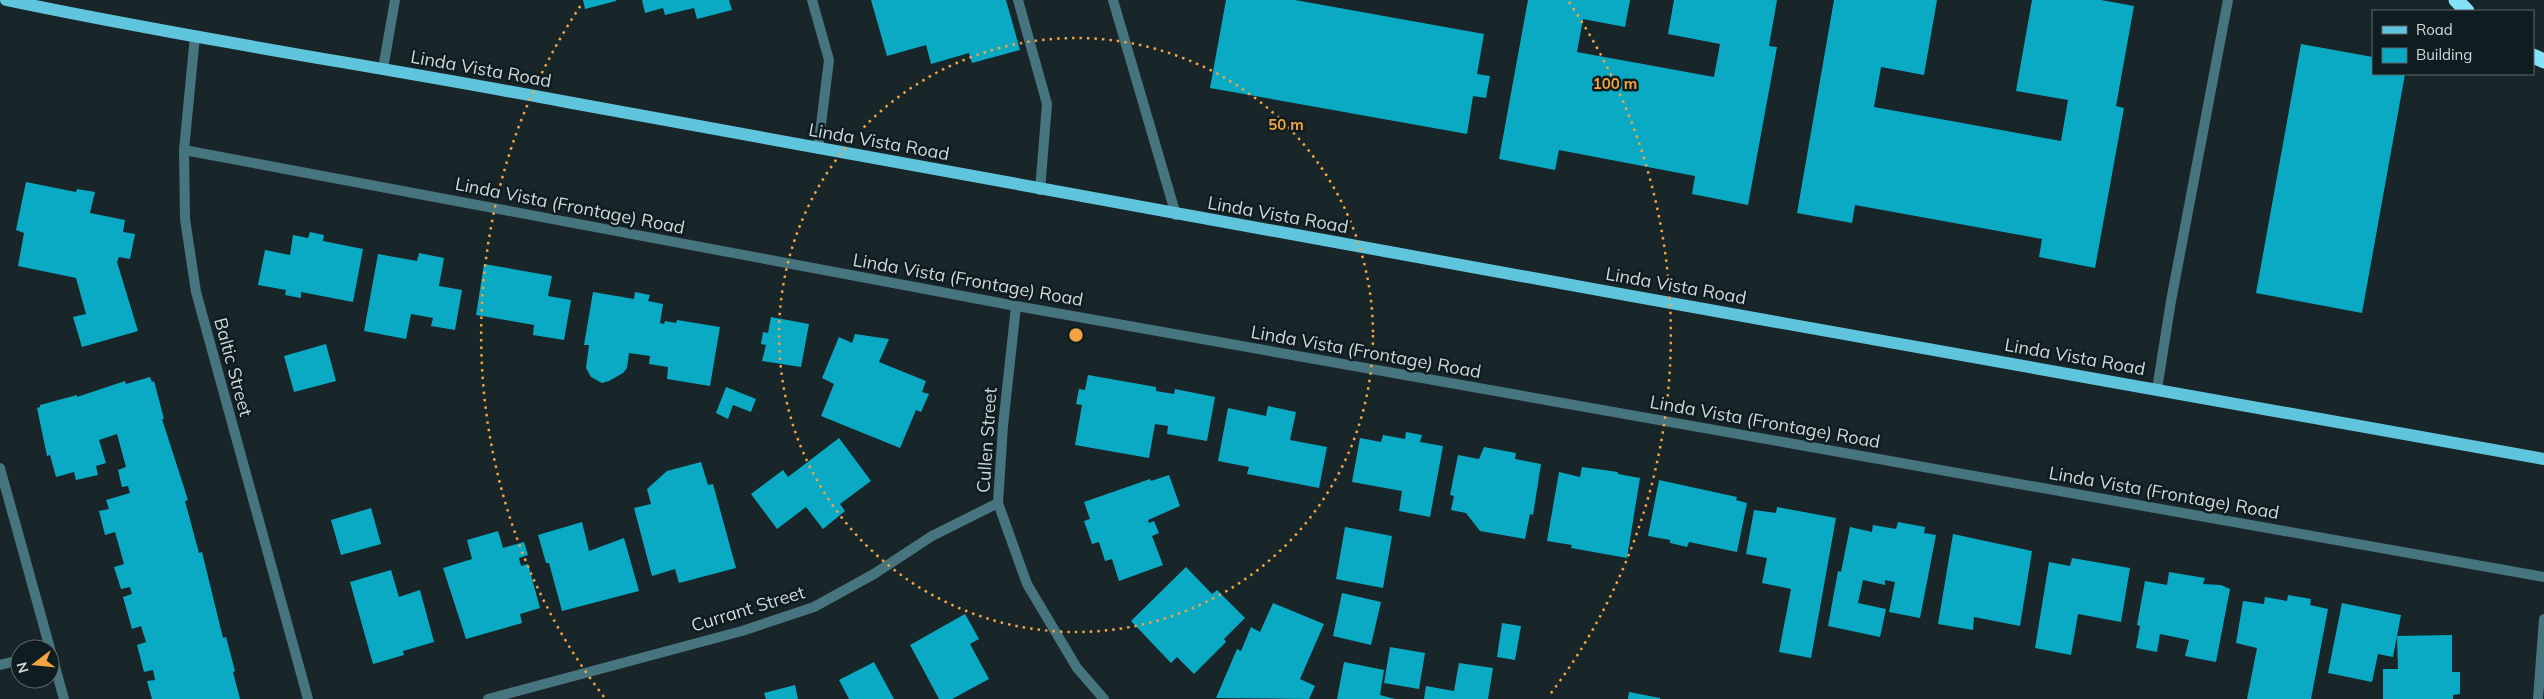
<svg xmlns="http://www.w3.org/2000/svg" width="2544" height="699" font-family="Mulish,sans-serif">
	<rect width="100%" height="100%" fill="#192629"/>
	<!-- building -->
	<path fill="#0aaac5" d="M583 0H616V1L585 9Z
		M642 0H729L732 10 697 19 694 8 665 15 663 8 645 13Z
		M871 0H1006L1020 50 972 63 969 53 931 64 926 45 887 56Z
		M1226 0H1295L1484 34 1477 74 1490 76 1486 98 1473 96 1467 134 1210 88Z
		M1528 0H1630L1625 27 1583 19 1577 52 1714 77 1720 44 1668 34 1674 0H1777L1769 46 1777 47 1748 205 1692 194 1695 176 1559 150 1555 170 1499 159Z
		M1834 0H1937L1924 75 1881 67 1874 107 2061 141 2068 100 2016 91 2032 0H2101L2134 6 2116 106 2124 108 2095 268 2039 257 2042 239 1855 205 1852 223 1797 213Z
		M2301 44 2373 57V74H2405L2362 313 2256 293Z
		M26 182 76 192 77 189 95 192 90 213 125 220 123 232 135 234 130 259 119 257 117 262 138 331 82 347 73 317 86 314 76 278 18 266 24 233 16 230Z
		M310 232 324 235 323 241 363 249 353 302 301 292V298L285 295 286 290 258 285 265 250 290 255 293 235 308 238Z
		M419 253 444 258 439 286 462 290 455 330 431 326 433 318 411 314 406 339 364 331 378 254 417 261Z
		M484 264 552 276 548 296 571 300 564 340 533 335 534 325 476 315Z
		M593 292 634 299 635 292 650 295 648 301 663 304 660 323 664 324 665 321 676 323 677 320 720 327 710 386 667 379 668 367 649 364 650 356 629 353 627 368 623 373 609 381 602 383 591 377 586 368 589 345H584Z
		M771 317 809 324 801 367 762 361 766 345 761 344 763 332 768 333Z
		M855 334 889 339 879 362 926 381 922 392 929 394 921 412 916 410 900 448 821 416 834 384 822 378 839 337 852 343Z
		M326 344 336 381 294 392 284 356Z
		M1088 375 1156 387V391L1174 394 1175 389 1215 397 1207 441 1167 434 1168 426 1155 424 1149 458 1075 445 1082 405 1076 404 1079 389 1085 390Z
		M150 377 152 382 154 381 164 419H162L188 500 185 501 199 553 202 552 223 638 226 637 235 671 233 672 240 699H152L147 681 155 680 153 670 144 672 137 645 146 642 141 626 132 629 123 597 132 594 130 587 121 589 114 567 124 564 115 532 105 535 99 511 109 509 106 500 130 493 128 486 122 487 118 470 126 467 117 434 99 440 106 463 96 466 98 475 76 480 74 472 56 477 50 455 47 456 37 408 40 407V405L77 395V397L125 381 126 384Z
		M726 387 756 399 751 412 733 405 728 419 716 413Z
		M1268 406 1296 412 1290 440 1327 447 1319 488 1247 474 1249 467 1218 461 1228 408 1266 416Z
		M1406 432 1422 435 1420 442 1443 446 1430 517 1399 511 1402 491 1352 482 1360 438 1381 442 1383 435 1405 439Z
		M839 438 871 481 840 504 845 511 823 529 806 507 777 529 751 494 783 470 788 477Z
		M1484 447 1516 453 1515 459 1541 464 1533 515 1530 514 1525 539 1480 531 1466 513 1451 510 1454 496 1450 495 1458 455 1479 459Z
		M701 462 708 485 713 484 736 568 679 583 675 569 652 576 634 508 651 504 647 489 667 471Z
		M1582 467 1618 472V474L1640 478 1627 558 1571 548 1572 545 1547 541 1559 472 1580 477Z
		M1169 475 1180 506 1148 520 1149 523 1154 521 1159 533 1152 536 1163 565 1119 581 1112 559 1105 561 1099 542 1092 544 1084 521 1090 519 1084 502 1150 479 1151 481Z
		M1659 480 1737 497 1736 500 1747 503 1737 552 1689 542 1687 547 1670 543V540L1648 536Z
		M1777 507 1836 518 1811 658 1779 652 1791 589 1762 583 1767 558 1746 554 1754 510 1776 513Z
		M371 508 381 544 341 555 331 520Z
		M582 522 589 551 624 538 639 591 562 611 549 563H546L538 535Z
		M1898 522 1925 527 1924 533 1936 535 1920 618 1889 612 1895 582 1885 580V585L1863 580 1858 603 1886 609 1880 637 1828 626 1838 571 1841 572 1850 527 1872 532 1873 525 1896 529Z
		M1345 527 1392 536 1383 588 1336 579Z
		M498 531 503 548 524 542 528 555 519 558 521 566 528 564 540 608 520 614 522 623 466 639 443 568 472 559 467 540Z
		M1953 534 2032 551 2020 626 1974 617 1973 630 1938 624Z
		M2072 558 2130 568 2121 622 2078 614 2071 655 2035 648 2049 562 2070 566Z
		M1186 567 1212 594 1217 590 1245 618 1224 639 1226 642 1194 674 1177 657 1171 663 1131 621Z
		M391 570 399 597 420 590 434 642 403 651 404 655 373 664 350 582Z
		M2169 572 2205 578 2203 584 2221 585 2230 589 2216 662 2185 656 2189 640 2160 634 2157 652 2136 648 2140 626 2137 625 2145 581 2167 585Z
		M1342 593 1381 602 1371 645 1333 636Z
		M2288 595 2311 599 2310 605 2328 609 2311 699H2247L2257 648 2236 643 2243 601 2264 604 2265 597 2287 601Z
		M1273 603 1324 624 1300 679 1315 686 1309 699 1216 698 1237 649 1241 651 1251 627 1260 632Z
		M2342 603 2401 615 2393 657 2378 654 2372 682 2328 673Z
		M965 614 979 639 970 644 989 679 952 699H939L910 645Z
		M1502 623 1521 626 1515 660 1497 657Z
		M2452 635V672H2460V694L2453 695V699H2383V669H2398L2397 636Z
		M1390 647 1425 653 1419 689 1384 683Z
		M874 662 894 699H849L839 680Z
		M1344 662 1384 670 1380 695 1395 699H1337Z
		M1459 663 1493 668 1488 699H1424L1426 686 1454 691Z
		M795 685 798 699H766L764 693Z
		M1629 692 1660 698V699H1628Z"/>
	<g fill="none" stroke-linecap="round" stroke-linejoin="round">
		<!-- service -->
		<path stroke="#46747f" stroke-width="10" d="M812 0 829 60 818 149
			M1018 0 1047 104 1040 190
			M1113 0 1176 215
			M383 69 395 0
			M2157 389 2171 301 2228 0
			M0 468 64 699
			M0 665 20 660"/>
		<!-- minor -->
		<path stroke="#46747f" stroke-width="10" d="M195 36 184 150 185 219 196 292 308 699
			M184 150 1016 306 2544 577
			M1016 306 1003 426 998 503 1027 584 1077 668 1104 699
			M488 699 742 631 814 607 874 574 932 536 998 503
			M2538 699 2544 619"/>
		<!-- primary -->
		<path stroke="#5ec5dd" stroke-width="12" d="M6 0C192 39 381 67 567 102 1225 225 1885 341 2544 459"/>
		<!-- motorway -->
		<path stroke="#83e2f8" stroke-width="15" d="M2456 0 2467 11
			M2533 56 2544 61"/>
	</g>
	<!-- distance rings -->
	<g fill="none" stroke="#f3a442" stroke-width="2.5" stroke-dasharray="2.5 5">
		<circle cx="1076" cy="335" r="297"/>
		<path d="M604 697A595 595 0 0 1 583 2M1569 2A595 595 0 0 1 1548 697"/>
	</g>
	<g text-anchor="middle" stroke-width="5" stroke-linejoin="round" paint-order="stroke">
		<!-- street labels -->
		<g font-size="18" fill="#cfd7d9" stroke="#0f1c20">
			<text transform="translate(481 69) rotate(10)" y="6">Linda Vista Road</text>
			<text transform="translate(879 142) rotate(10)" y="6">Linda Vista Road</text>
			<text transform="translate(570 206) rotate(11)" y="6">Linda Vista (Frontage) Road</text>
			<text transform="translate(1278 215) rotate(10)" y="6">Linda Vista Road</text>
			<text transform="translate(968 280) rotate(10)" y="6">Linda Vista (Frontage) Road</text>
			<text transform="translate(1676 286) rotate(10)" y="6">Linda Vista Road</text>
			<text transform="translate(1366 352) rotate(10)" y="6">Linda Vista (Frontage) Road</text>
			<text transform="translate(2075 357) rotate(10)" y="6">Linda Vista Road</text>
			<text transform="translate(233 367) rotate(75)" y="6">Baltic Street</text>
			<text transform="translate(1765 422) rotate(10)" y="6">Linda Vista (Frontage) Road</text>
			<text transform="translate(987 440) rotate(-86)" y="6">Cullen Street</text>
			<text transform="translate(2164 493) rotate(10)" y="6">Linda Vista (Frontage) Road</text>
			<text transform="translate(748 609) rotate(-17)" y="6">Currant Street</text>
		</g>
	</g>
	<circle cx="1076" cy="335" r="8" fill="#f3a442" stroke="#0f1c20" stroke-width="2.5"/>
	<g font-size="15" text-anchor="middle" font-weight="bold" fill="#f3a442" stroke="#0f1c20" stroke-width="5" stroke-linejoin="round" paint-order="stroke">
		<text x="1615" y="89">100 m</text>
		<text x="1286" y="130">50 m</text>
	</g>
	<!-- legend -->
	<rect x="2372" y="10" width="162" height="65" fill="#0f1c20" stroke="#5c676a"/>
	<rect x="2382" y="26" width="25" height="8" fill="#5ec5dd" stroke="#5c676a"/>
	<text x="2416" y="35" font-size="15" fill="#cfd7d9">Road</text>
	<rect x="2382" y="48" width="25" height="15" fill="#0aaac5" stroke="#5c676a"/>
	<text x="2416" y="60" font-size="15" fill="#cfd7d9">Building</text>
	<!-- north arrow -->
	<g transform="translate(35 664) rotate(254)"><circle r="24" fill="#0f1c20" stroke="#5c676a"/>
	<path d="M0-4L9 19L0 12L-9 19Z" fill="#f3a442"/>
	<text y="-8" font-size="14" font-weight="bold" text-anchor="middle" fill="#cfd7d9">N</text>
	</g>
</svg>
